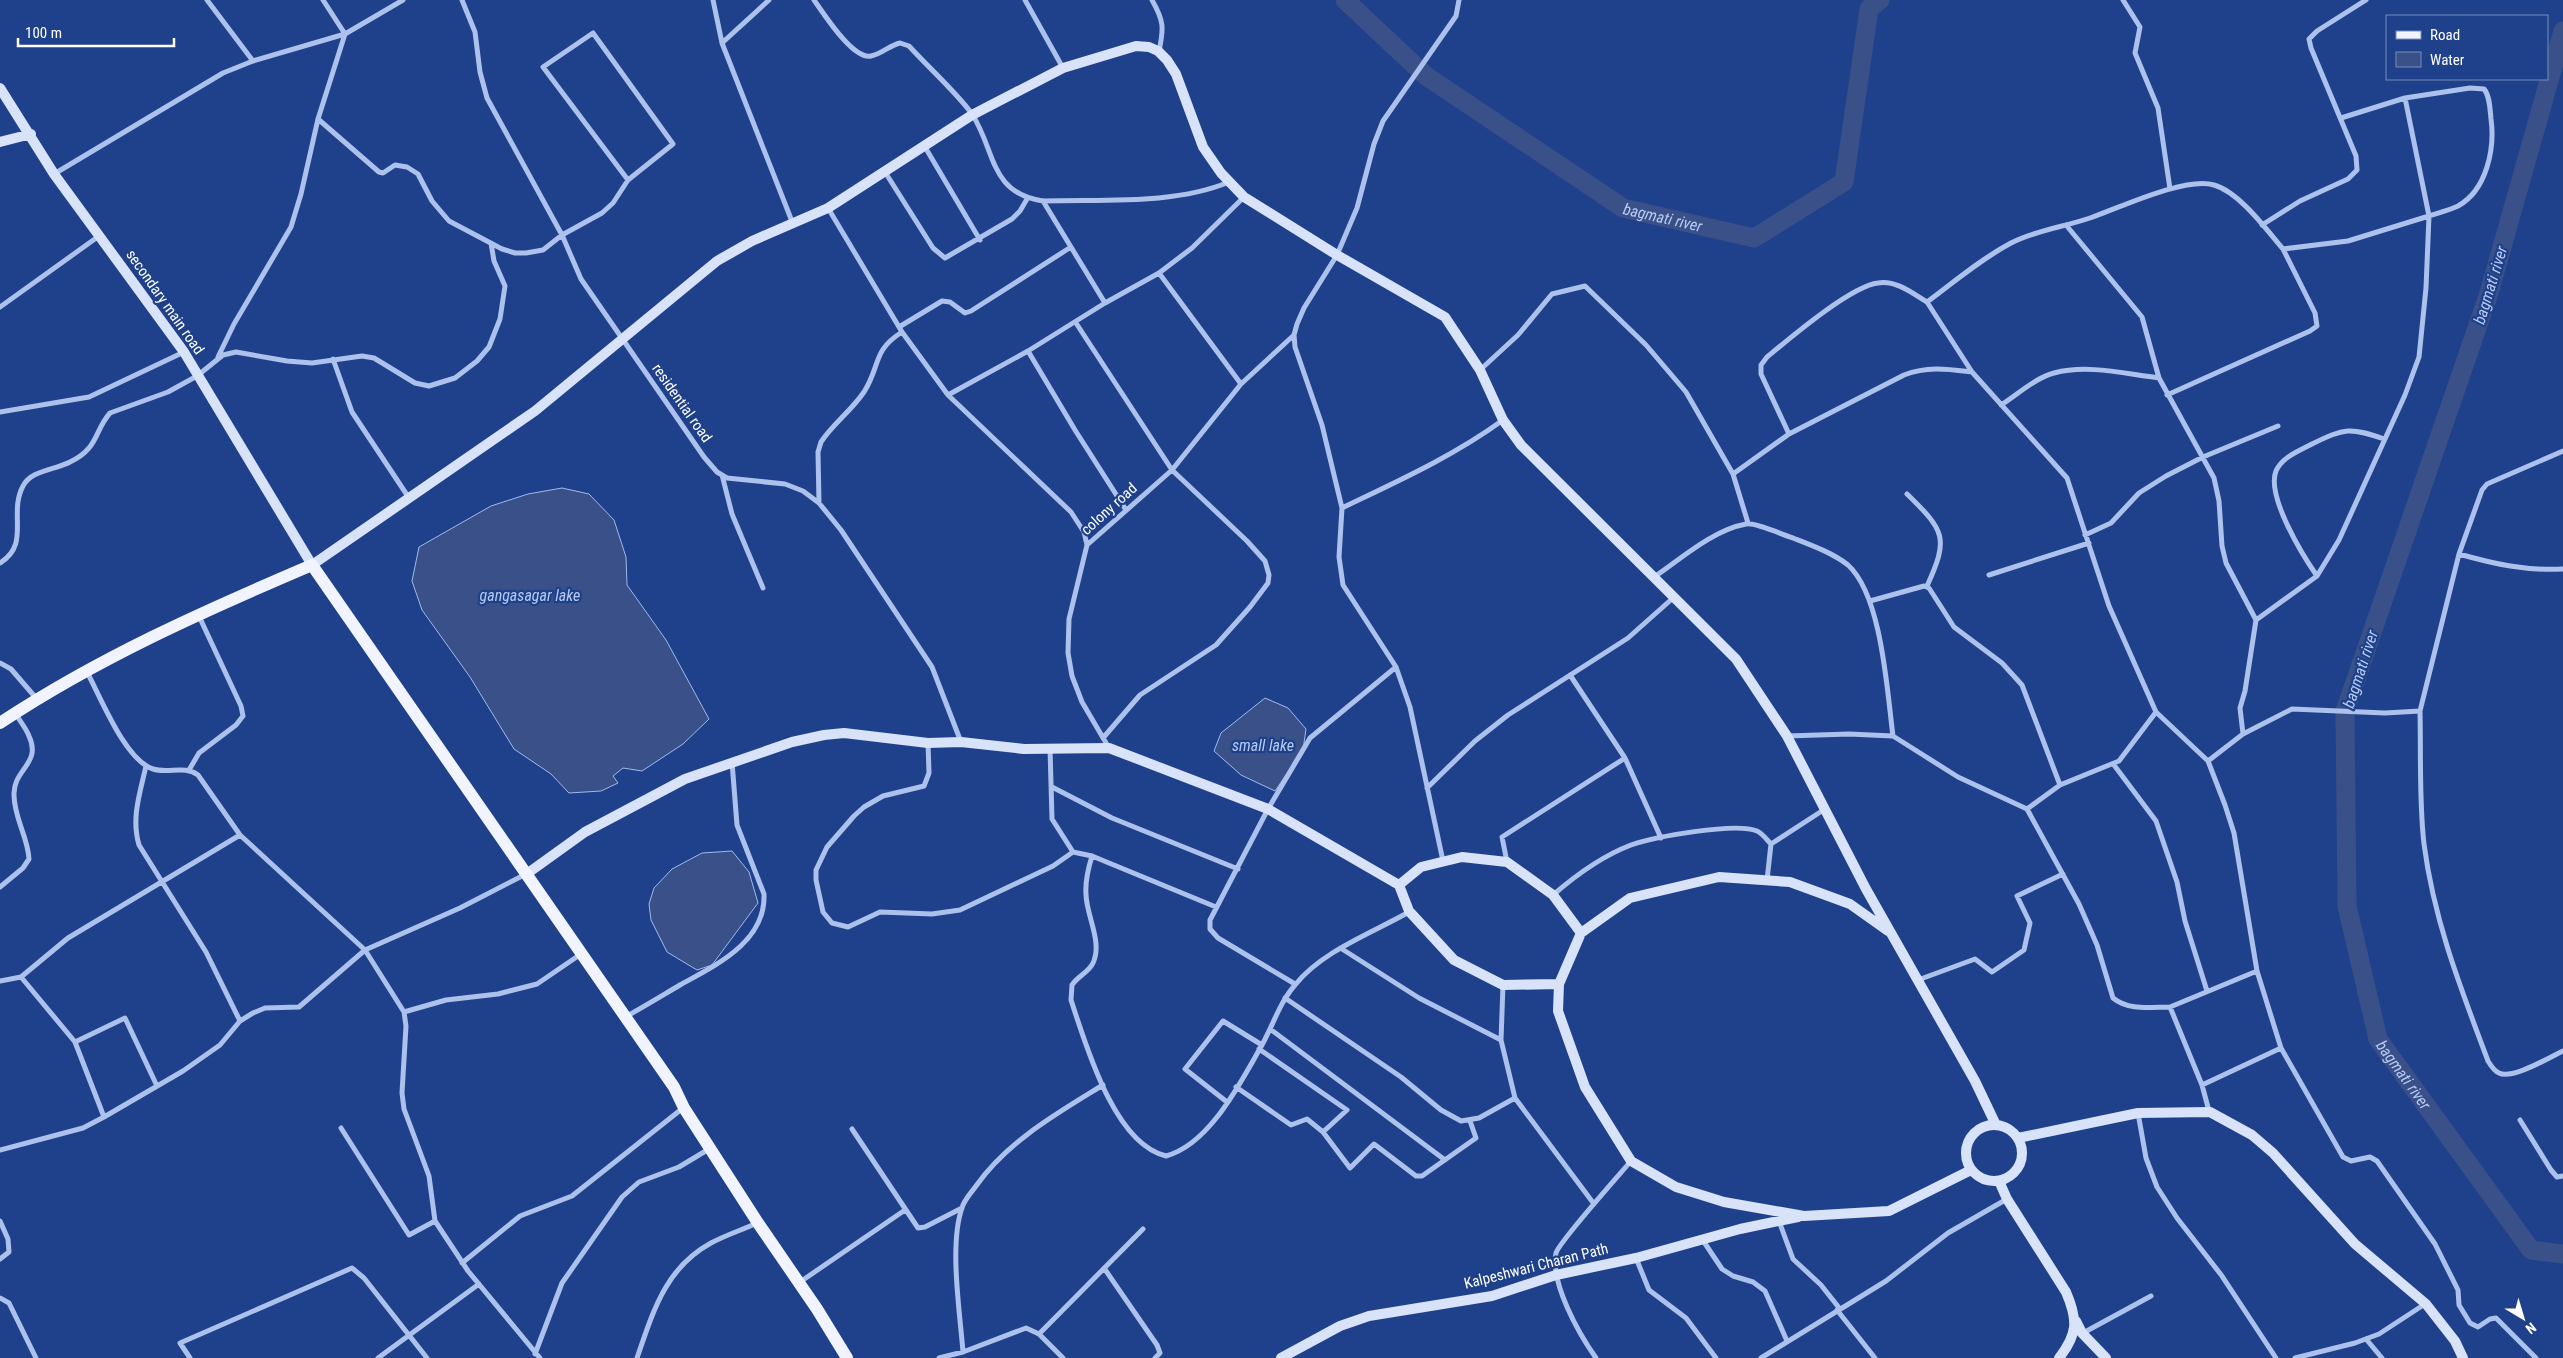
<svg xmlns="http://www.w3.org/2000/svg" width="2563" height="1358" font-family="'Roboto Condensed',sans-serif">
	<rect width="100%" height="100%" fill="#1f418b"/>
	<!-- water -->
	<path fill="#395188" stroke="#9fbaed" d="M562 488 589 494 614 520 626 557 627 585 666 640 709 719 683 744 642 771 623 768 613 776 618 783 601 791 569 793 551 774 514 749 470 677 422 610 412 581 419 547 491 506 528 494Z
		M1265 698 1288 708 1306 729 1303 750 1275 791 1241 775 1214 751 1221 733Z
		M732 851 749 872 758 903 712 965 697 970 667 952 651 920 649 904 654 888 672 869 702 853Z"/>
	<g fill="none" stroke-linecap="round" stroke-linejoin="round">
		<!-- river -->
		<g stroke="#395188" stroke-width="19">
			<path id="s1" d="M1345 0 1426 76 1623 208 1754 238 1844 182 1869 9 1880 0"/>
			<path id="s2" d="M2563 31 2489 293 2345 711 2347 906 2378 1039 2531 1250 2563 1254"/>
		</g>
		<!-- street -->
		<path stroke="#acc1ec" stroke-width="5" d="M207 0 253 61
			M462 0 475 32 480 72 487 98 562 235 581 279 704 457 717 472 727 478 785 484 803 491 819 503 841 530 932 667 961 742
			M713 0 722 43 793 224
			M814 0C824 14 853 60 871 56 882 54 890 45 900 43L909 46C927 66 957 93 972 114 996 151 989 193 1043 201 1103 199 1174 205 1229 182
			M1025 0 1063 68
			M1152 0C1164 21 1164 28 1159 51
			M2123 0 2140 27 2135 53 2158 108 2170 189
			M722 43 769 0
			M2341 118 2405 98
			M318 119 379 172 383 173 395 165 407 167 418 174 432 201 449 221 502 249 515 253H526L543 250 562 235 602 213 613 203 628 180 673 144 593 33 543 67 628 180
			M925 147 980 240
			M885 172 933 248 945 258 1012 219 1020 211 1027 199
			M54 174 223 73 253 61 345 34 403 0
			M1043 201 1105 303
			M828 208 902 332 948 395 1071 512 1084 532 1087 545
			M2066 225 2142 317 2159 378 2214 478 2219 501 2222 546 2226 563 2256 620 2245 691 2240 708 2243 734
			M2262 225 2300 201 2348 179 2357 170 2356 156 2311 48 2309 39 2317 31 2366 0
			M1159 273 1241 384
			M0 307 99 236
			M1076 323 1172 470 1247 541 1265 561 1269 575 1268 583 1250 607 1216 645 1140 695 1103 738
			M899 327 942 301 950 302 965 313 971 311 1071 247
			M1028 351 1075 430 1126 510
			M218 357 234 324 291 227 301 194 318 119 345 34 323 0
			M333 359 352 412 409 498
			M1480 370 1518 335 1552 294 1585 286 1646 345 1686 392 1733 474 1748 523
			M1972 372 1927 302C1954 282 1981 259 2011 243 2036 230 2064 227 2090 218 2119 208 2186 176 2214 185 2239 192 2266 229 2283 249L2348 241 2429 216 2405 98 2470 88 2484 89C2490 96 2490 110 2491 119 2495 148 2487 190 2458 206 2450 210 2438 213 2429 216L2426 288 2419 357 2405 395 2339 540 2317 576 2256 620
			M948 395 1028 351 1105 303 1159 273 1192 248 1244 197
			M2167 395 2310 331 2317 326 2315 313 2283 249
			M2001 405C2017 395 2035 378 2054 373 2088 364 2125 374 2159 378
			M0 412 89 397 184 352
			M1789 434 1761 374V365L1767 357C1790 338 1851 286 1878 283 1896 280 1912 293 1927 302
			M1733 474 1789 434 1904 375C1928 366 1947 369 1972 372L2067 478 2109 606 2156 712 2208 761 2225 805 2234 833 2257 971 2170 1007
			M722 475 732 514 763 588
			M1907 494C1945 531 1949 538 1927 586
			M819 503 818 452 821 442C833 424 851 411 864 392 881 365 872 351 902 332
			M1342 508C1398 481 1452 457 1503 420
			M2085 535 2111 523 2139 493 2166 476 2203 457 2278 426
			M2459 554C2494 564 2526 571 2563 569
			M0 563C31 544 8 514 23 486 31 470 55 470 70 462 99 448 94 431 110 413L168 392 197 376 223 355 236 352 287 361 312 363 362 356 374 358 415 383 429 386 455 378 477 361 489 347 500 319 505 286 494 261 491 243
			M1989 575 2089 543
			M2317 576C2303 556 2266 496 2276 471 2282 457 2299 451 2312 444 2345 428 2350 427 2384 439
			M1654 577C1682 558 1713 530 1746 524 1755 522 1783 535 1793 538 1811 545 1833 553 1848 565 1882 596 1887 691 1893 736
			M1870 601 1924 586 1929 588 1954 627 2002 663 2022 685 2060 785
			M0 663 11 669 36 698
			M87 672C101 698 125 760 153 769 168 774 185 765 198 775L240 835 365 950 404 1012 406 1026 402 1093 404 1109 429 1176 435 1221 468 1271 540 1358
			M2420 711 2459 554 2482 490 2487 484 2563 451
			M1787 736 1849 734 1893 736 1958 777 2027 809 2079 904 2097 945 2113 998C2129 1011 2150 1007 2170 1007L2202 1085 2209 1111
			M928 743 929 773 924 786 883 796 864 807 854 816 827 847 816 870V880L823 912 832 923 848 927 880 912 932 914 960 910 1053 866 1073 852 1092 856 1216 907
			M1050 748 1052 819 1073 852
			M1109 748 1082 702 1072 676 1068 653 1069 619 1087 545 1172 470 1241 384 1294 335
			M1625 758 1661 838
			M2208 761 2243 734 2292 709 2385 713 2420 711C2421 755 2419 801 2424 844 2434 921 2461 989 2488 1061 2491 1066 2494 1071 2499 1073 2512 1080 2550 1057 2563 1051
			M2114 765 2156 821 2177 882 2185 921 2207 991
			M146 766C140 793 131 818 139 845L206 952 240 1021
			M189 770 199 753 236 725 243 716 241 706 198 614
			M1052 787 1112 818 1238 869
			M1427 788 1475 741 1508 715 1628 638 1673 598
			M2027 809 2060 785 2119 761 2156 712
			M1092 856C1088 869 1085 881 1086 894 1086 915 1103 942 1093 963 1089 972 1078 976 1072 985L1071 1000C1086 1045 1114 1144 1166 1156 1210 1144 1240 1083 1262 1045 1273 1025 1280 1002 1295 985 1322 951 1372 933 1409 912
			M1443 861 1410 707 1396 667 1343 585 1339 557 1342 508 1322 425 1295 347 1294 335 1297 324 1304 308 1337 255 1357 208 1374 144 1383 121 1456 16 1459 0
			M1507 862 1502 837 1625 758 1570 675
			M1767 880 1771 844 1825 809
			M0 887 23 868 29 859C28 837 14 818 14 795 13 769 42 764 29 736 26 728 20 721 15 713
			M1553 895C1576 875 1602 856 1631 845 1654 837 1735 822 1757 831 1762 833 1767 840 1771 844
			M1342 949 1419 998 1501 1040
			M2257 971 2281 1048 2343 1157 2351 1161 2370 1157 2377 1161 2435 1244 2458 1290 2459 1305 2470 1323 2478 1327 2490 1319 2496 1318 2536 1358
			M21 977 68 938 240 835
			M1918 980 1975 959 1992 972 2024 950 2030 923 2017 896 2063 874
			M0 981 21 977 75 1042 104 1117
			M1295 984 1218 938 1210 929V920L1268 809 1310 738 1396 667
			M1503 985 1501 1040 1515 1098 1594 1204
			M1285 998 1401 1077 1441 1110 1461 1121 1479 1118 1515 1098
			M404 1012 446 1000 498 994 537 984 581 954
			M627 1016C645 1006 663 995 680 985 716 965 766 942 764 894L737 825 732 762
			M1270 1029 1445 1160
			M75 1042 125 1018 157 1086
			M2202 1085 2281 1048
			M1236 1087 1291 1125 1307 1119 1323 1132 1347 1110 1259 1049
			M1227 1102 1185 1069 1223 1021 1262 1045
			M2138 1113 2146 1158 2157 1187 2177 1218 2222 1276 2276 1358
			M2520 1120 2551 1170 2557 1177 2563 1176
			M341 1128 409 1235 435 1221
			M852 1129 918 1228 925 1227 962 1208
			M1323 1132 1350 1168 1374 1144 1416 1176H1422L1476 1138 1470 1121
			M0 1150 83 1128 104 1117 183 1071 220 1045 240 1021 253 1013 265 1008 299 1007 365 950 460 908 526 874
			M0 1221 8 1239 9 1252 0 1259
			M1779 1221 1793 1259 1821 1285 1840 1309
			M1702 1239 1722 1269 1733 1276 1753 1282 1765 1291 1787 1341
			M1636 1258 1649 1290 1686 1318 1716 1358
			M462 1263 520 1216 572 1196 683 1108
			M1104 1268 1157 1345 1160 1353 1155 1358
			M800 1282 905 1210
			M0 1298 9 1303 36 1358
			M1837 1310 1875 1358
			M2083 1333 2151 1296
			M1039 1334 1143 1229
			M2366 1339 2382 1358
			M963 1352C960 1313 949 1244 962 1208 964 1200 971 1193 976 1186 1008 1141 1056 1114 1103 1085
			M535 1354 562 1283 622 1197 639 1182 679 1167 709 1149
			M190 1358 180 1343 352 1268 364 1278 427 1358
			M378 1358 479 1284
			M637 1358C653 1312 665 1268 711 1243 726 1235 742 1230 757 1223
			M939 1358 963 1352 1026 1328 1039 1334 1063 1358
			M1596 1358C1579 1334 1550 1283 1556 1253 1559 1242 1620 1174 1631 1161
			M1761 1358 1886 1281 1948 1233 2007 1199
			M2295 1358 2355 1343 2379 1334 2425 1304"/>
		<!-- secondary -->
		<path stroke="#d8e2f9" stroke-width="10" d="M0 88 54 174 184 352 312 565 535 411 717 261 752 241 828 208 972 115 1063 68 1136 46 1149 47 1158 51 1167 60 1176 74 1203 147 1221 173 1244 197 1337 255 1445 317 1480 370 1503 420 1521 445 1736 659 1787 736 1866 889 1975 1081 1996 1125
			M0 142 31 134
			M528 873 585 832 685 779 792 742 824 735 844 733 928 743 961 742 1024 749 1109 748 1268 809 1399 885 1409 911 1454 960 1503 985 1559 984
			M1399 885 1421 867 1462 857 1507 862 1553 895 1581 933
			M1888 931 1850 904 1790 882 1719 877 1630 898 1581 933 1559 984 1558 1011 1585 1087 1631 1161 1676 1187 1724 1202 1804 1216 1889 1211 1971 1170
			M1966 1153a28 28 0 1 1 56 0a28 28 0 1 1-56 0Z
			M2018 1138 2138 1113 2210 1112 2252 1135 2273 1153 2355 1244 2426 1304 2455 1341 2463 1358
			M1999 1181 2007 1199 2066 1292C2078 1320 2078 1334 2059 1358
			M2076 1321 2082 1333 2106 1358
			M1281 1358 1340 1326 1369 1316 1492 1296 1556 1275 1636 1258 1740 1229 1798 1217"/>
		<!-- primary -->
		<path stroke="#f1f4ff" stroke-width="12" d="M0 723C98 658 204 611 312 565L674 1087 684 1108 758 1223 817 1309 847 1358"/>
	</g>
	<g text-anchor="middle" stroke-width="4.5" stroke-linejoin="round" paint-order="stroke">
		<!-- street labels -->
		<g font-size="15" fill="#fff" stroke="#1f418b">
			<text transform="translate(165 302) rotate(55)" y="5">secondary main road</text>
			<text transform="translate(682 403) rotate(55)" y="5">residential road</text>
			<text transform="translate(1109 509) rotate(-42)" y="5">colony road</text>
			<text transform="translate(1536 1266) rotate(-14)" y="5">Kalpeshwari Charan Path</text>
		</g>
		<!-- water labels -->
		<g font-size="16" font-style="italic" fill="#b7cbf3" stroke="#1f418b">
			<text dy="6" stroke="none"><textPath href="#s1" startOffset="389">bagmati river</textPath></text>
			<text transform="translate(2490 285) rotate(-73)" y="6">bagmati river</text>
			<text x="530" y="601">gangasagar lake</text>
			<text transform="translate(2360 669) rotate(-72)" y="6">bagmati river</text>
			<text x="1263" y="751">small lake</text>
			<text dy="6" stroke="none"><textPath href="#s2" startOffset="1090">bagmati river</textPath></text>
		</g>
	</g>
	<!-- legend -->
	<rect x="2386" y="15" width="162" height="65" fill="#1f418b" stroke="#798db9"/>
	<rect x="2396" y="31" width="25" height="8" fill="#f1f4ff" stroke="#798db9"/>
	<text x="2430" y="40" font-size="15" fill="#ffffff">Road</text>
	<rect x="2396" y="52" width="25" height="15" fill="#395188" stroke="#798db9"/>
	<text x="2430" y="65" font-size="15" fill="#ffffff">Water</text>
	<!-- north arrow -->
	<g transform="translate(2523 1318) rotate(142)" stroke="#1f418b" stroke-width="4" paint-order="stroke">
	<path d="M0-4L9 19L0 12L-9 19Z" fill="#ffffff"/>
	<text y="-8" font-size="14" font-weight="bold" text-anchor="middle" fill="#ffffff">N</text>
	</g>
	<!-- scale -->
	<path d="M18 38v8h156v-8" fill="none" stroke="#ffffff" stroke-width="2.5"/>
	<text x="25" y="38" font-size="15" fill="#ffffff" stroke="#1f418b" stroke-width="4" paint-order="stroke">100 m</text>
</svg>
